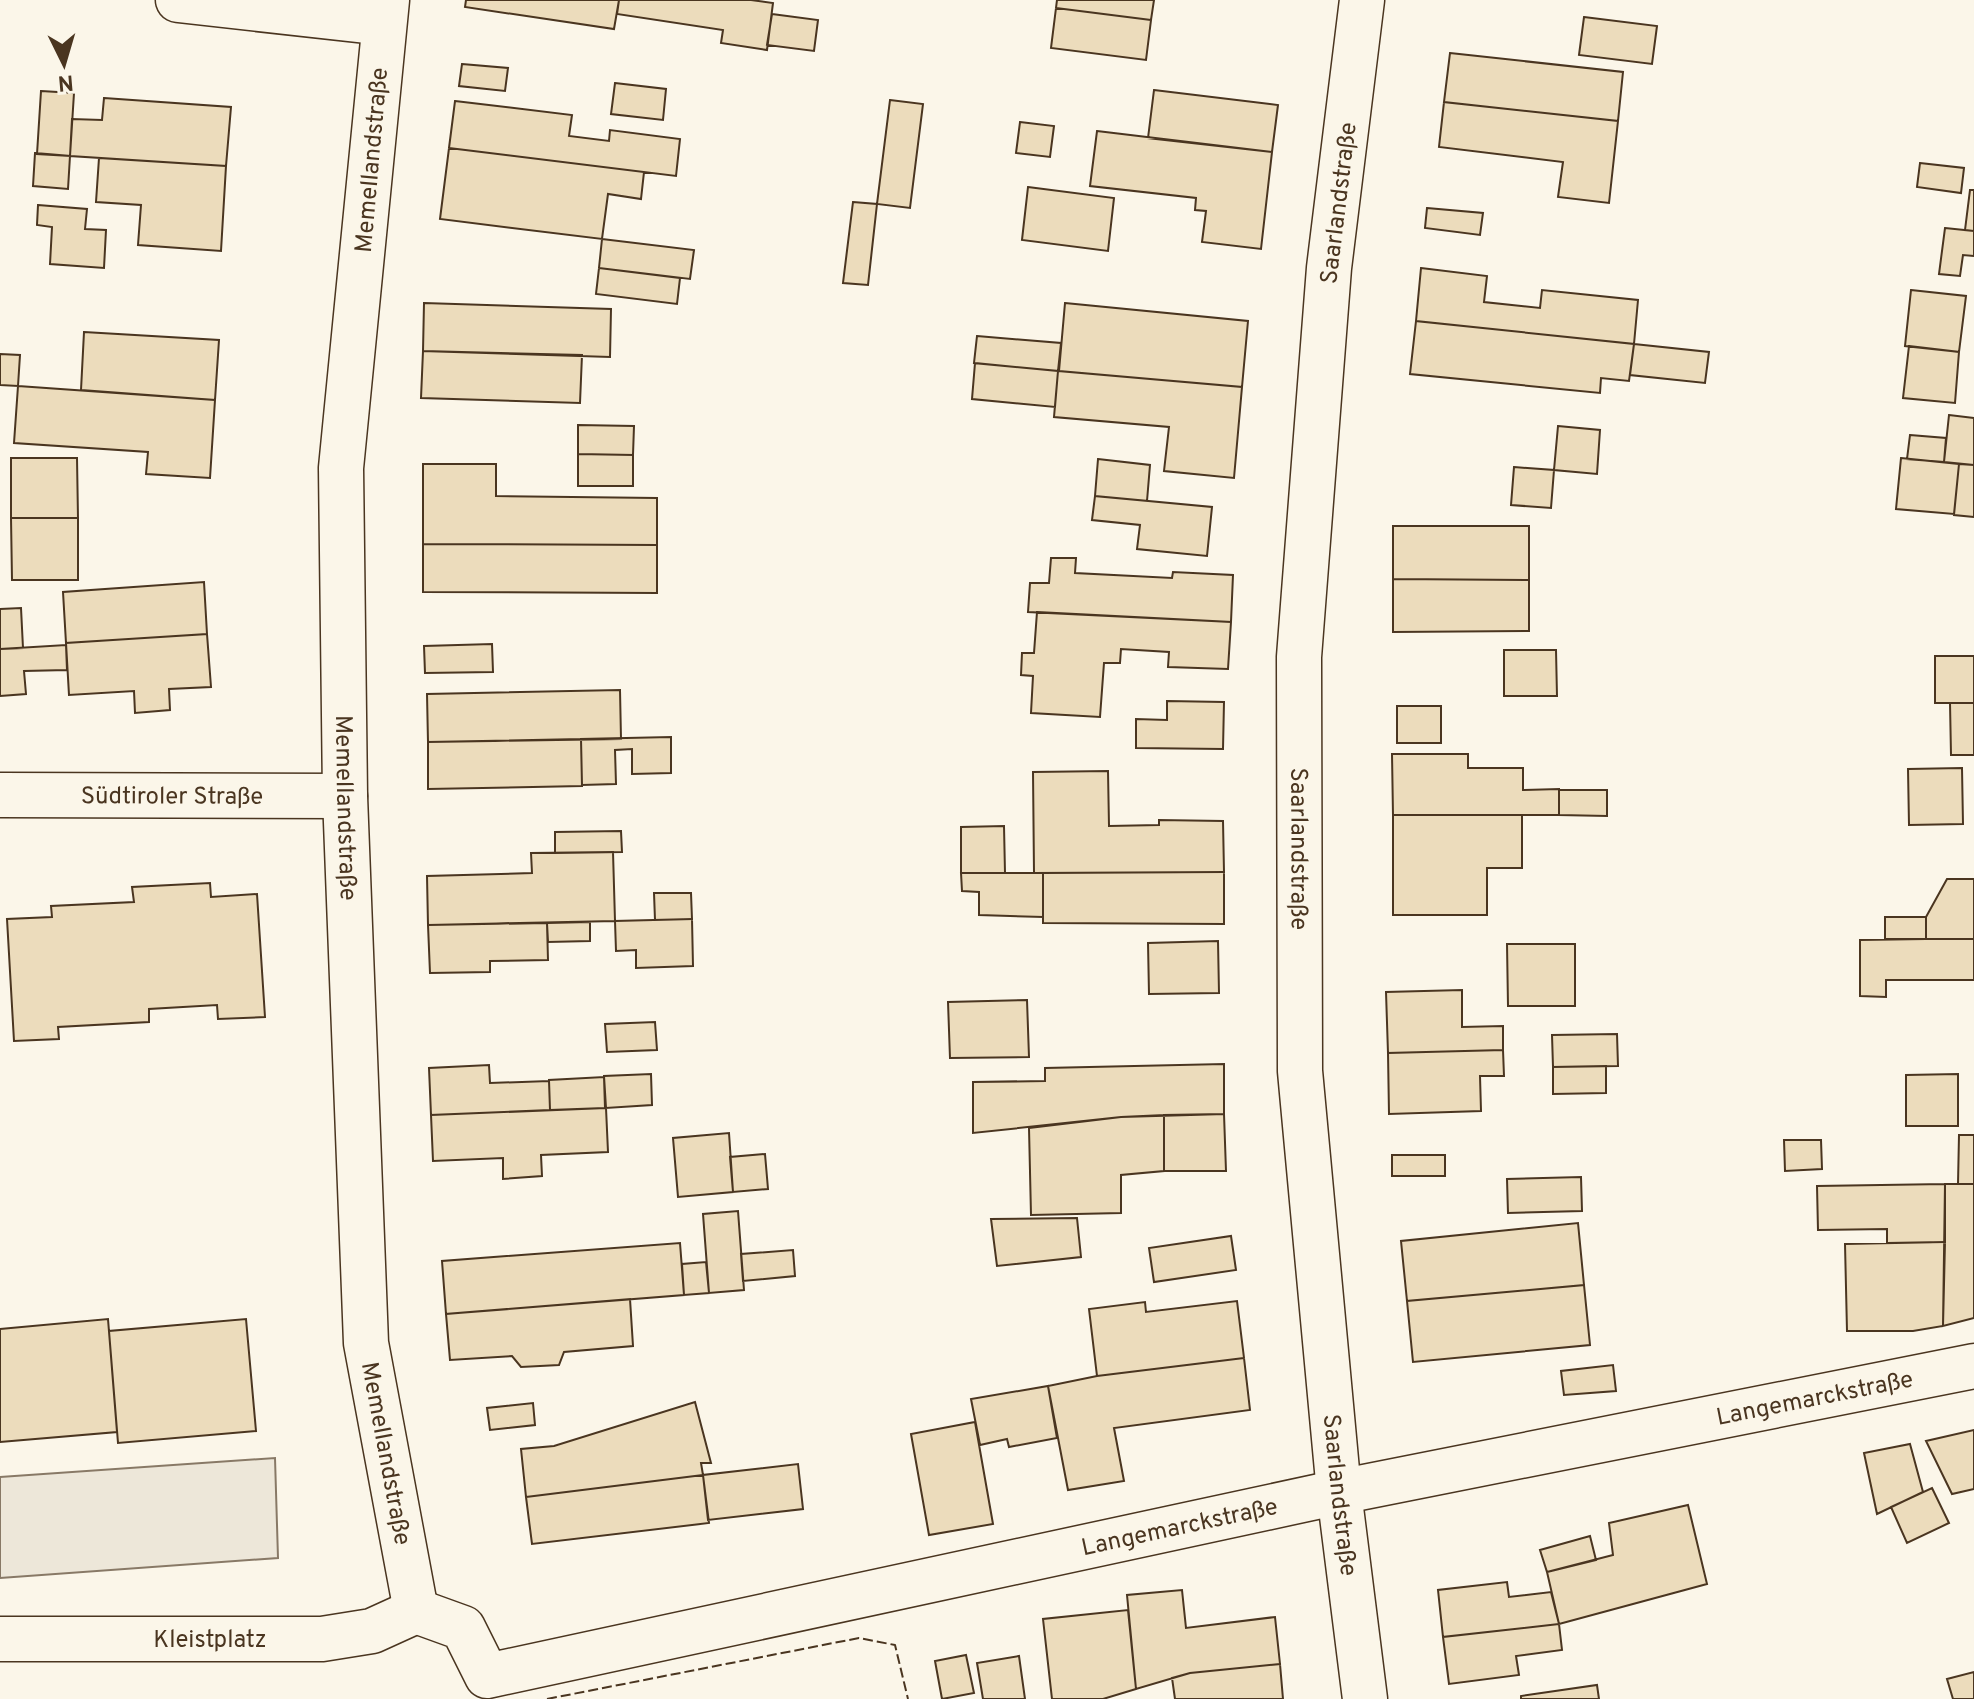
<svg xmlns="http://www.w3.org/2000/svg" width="1974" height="1699" font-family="Overpass,sans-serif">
	<rect width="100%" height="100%" fill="#fbf6e9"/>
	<!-- parking -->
	<path fill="#ede7d9" stroke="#887966" stroke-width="2" d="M275 1458 278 1558 0 1578V1477Z"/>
	<!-- building -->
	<path fill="#ecdcbc" stroke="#4a3520" stroke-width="2" d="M466 0H619L614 29 465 7Z
		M619 0H751L773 3 767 50 721 43 723 30 617 14Z
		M1057 0H1154L1151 20 1056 8Z
		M1056 8 1151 20 1146 60 1051 48Z
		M772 14 818 20 814 51 767 45Z
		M1584 17 1657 26 1652 64 1579 55Z
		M1450 53 1623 72 1618 121 1444 102Z
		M462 64 508 68 505 91 459 86Z
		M615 83 666 89 663 120 611 114Z
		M1154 90 1278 105 1272 152 1148 138Z
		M41 91 74 93 70 156 37 154Z
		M104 98 231 107 226 166 70 156 72 119 102 120Z
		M890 100 923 104 910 208 877 204Z
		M455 101 572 115 569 136 609 141 610 130 680 139 676 176 449 148Z
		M1444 102 1618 121 1609 203 1558 197 1563 162 1439 147Z
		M1020 122 1054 126 1050 157 1016 153Z
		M1097 131 1272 152 1261 249 1202 242 1206 211 1195 210 1196 198 1090 186Z
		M449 148 644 172 641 199 608 194 602 239 440 219Z
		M35 153 70 156 68 189 33 186Z
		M99 158 226 166 221 251 138 245 141 205 96 202Z
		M1920 163 1964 168 1961 193 1917 187Z
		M1028 187 1114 198 1108 251 1022 240Z
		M1970 190H1974V231L1965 230Z
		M853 202 877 204 868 285 843 283Z
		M38 205 87 209 85 229 106 230 104 268 50 264 52 227 37 225Z
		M1427 208 1483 213 1480 235 1425 228Z
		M1945 228 1974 231V256L1963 255 1960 276 1939 274Z
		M602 239 694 250 690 279 599 268Z
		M599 268 680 278 677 304 596 294Z
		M1421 268 1487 276 1484 302 1540 308 1542 290 1638 300 1634 344 1416 321Z
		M1911 290 1966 296 1959 352 1905 346Z
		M424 303 611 309 610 357 423 351Z
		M1065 303 1248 321 1242 387 1059 371Z
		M1416 321 1634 344 1629 381 1601 378 1600 393 1410 374Z
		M84 332 219 340 215 400 81 390Z
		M977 336 1061 343 1058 371 974 363Z
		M1634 344 1709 352 1705 383 1630 375Z
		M1909 346 1959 352 1955 403 1903 398Z
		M423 351 582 355 580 403 421 398Z
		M0 354 20 355 18 386 0 385Z
		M975 363 1058 371 1055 407 972 399Z
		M1058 371 1242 387 1234 478 1164 471 1169 427 1054 417Z
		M18 386 215 400 210 478 146 474 148 452 14 443Z
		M1949 415 1974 418V465L1944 462Z
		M578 425 634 426 633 455 578 454Z
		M1558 426 1600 430 1597 474 1554 470Z
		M1910 435 1946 438 1944 462 1907 459Z
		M578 454 633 455V486H578Z
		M11 458H77L78 518H11Z
		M1901 458 1959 464 1954 514 1896 509Z
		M1098 459 1150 465 1147 501 1095 496Z
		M423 464H496V496L657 498V545L423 544Z
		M1959 464 1974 465V517L1954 515Z
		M1514 467 1554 470 1551 508 1511 505Z
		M1095 496 1212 507 1207 556 1137 549 1140 525 1092 520Z
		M11 518H78V580H12Z
		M1393 526H1529V580L1393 579Z
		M423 544 657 545V593L423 592Z
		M1051 558H1076L1075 573 1172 578 1173 572 1233 575 1231 622 1028 612 1030 583H1049Z
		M1393 579 1529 580V631L1393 632Z
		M204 582 207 634 66 643 63 592Z
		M21 608 23 648 0 649V609Z
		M1037 612 1231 622 1228 669 1168 667 1169 652 1121 649 1120 663H1104L1100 717 1031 713 1033 676 1021 675 1022 653H1034Z
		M207 634 211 687 169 689 170 710 135 713 134 691 69 695 66 643Z
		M492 644 493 672 425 673 424 646Z
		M66 645 67 670 24 671 26 694 0 696V649Z
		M1504 650H1556L1557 696H1504Z
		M1935 656H1974V703H1935Z
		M620 690 621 739 428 742 427 694Z
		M1167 701 1224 702 1223 749 1136 748V719L1167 720Z
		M1950 703H1974V755H1951Z
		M1397 706H1441V743H1397Z
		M671 737V773L632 774V749L615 750 616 784 582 785 581 739Z
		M581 739 582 786 428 789V742Z
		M1392 754H1468V768H1523V790L1559 789V815H1393Z
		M1962 768 1963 824 1909 825 1908 769Z
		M1108 771 1109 826 1159 825V820L1223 821 1224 872 1034 873 1033 772Z
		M1559 790H1607V816L1559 815Z
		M1393 815H1522V868H1487V915H1393Z
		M1004 826 1005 873H961V827Z
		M621 831 622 852 555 853V832Z
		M613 852 615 921 428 925 427 876 532 873 531 853Z
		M1224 872V924L1043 923V873Z
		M961 873H1043V917L979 915V892L962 891Z
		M1947 879H1974V939H1926V917Z
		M210 883 211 897 257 894 265 1017 218 1019 217 1005 149 1009V1022L58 1027 59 1039 14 1041 7 919 52 917 51 906 134 902 132 887Z
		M654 893H691L692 919 655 920Z
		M1885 917H1926V939H1885Z
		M692 919 693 966 636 968V950L616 951 615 921Z
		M590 922V941L548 942 547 923Z
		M547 923 548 960 490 961V972L430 973 428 925Z
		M1926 939H1974V980H1886V997L1860 996V940Z
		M1218 941 1219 993 1149 994 1148 943Z
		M1507 944H1575V1006H1508Z
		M1462 990V1027L1503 1026V1050L1388 1053 1386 992Z
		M1027 1000 1029 1057 950 1058 948 1002Z
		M655 1022 657 1050 607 1052 605 1024Z
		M1617 1034 1618 1066 1553 1067 1552 1035Z
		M1503 1050 1504 1076H1480L1481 1111 1389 1114 1388 1053Z
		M1224 1064V1114L1121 1117 973 1133V1082L1045 1081V1068Z
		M489 1065 490 1083 549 1081 550 1110 431 1115 429 1068Z
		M1606 1066V1093L1553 1094V1067Z
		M651 1074 652 1105 606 1108 604 1076Z
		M1958 1074V1126H1906V1075Z
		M604 1077 605 1108 550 1110 549 1080Z
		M606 1108 608 1152 541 1155 542 1176 503 1179V1158L433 1161 431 1115Z
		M1224 1114 1226 1171H1164V1115Z
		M1164 1115V1171L1121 1175V1213L1031 1215 1029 1128 1121 1117Z
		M729 1133 733 1192 678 1197 673 1138Z
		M1959 1135H1974V1184H1958Z
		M1784 1140H1821L1822 1169 1785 1171Z
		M765 1154 768 1189 733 1192 730 1157Z
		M1392 1155H1445V1176H1392Z
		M1581 1177 1582 1211 1508 1213 1507 1179Z
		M1945 1184V1242L1887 1243V1229L1818 1230 1817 1186Z
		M1945 1184H1974V1318L1943 1326Z
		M738 1211 744 1290 709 1293 703 1214Z
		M1077 1218 1081 1257 997 1266 991 1219Z
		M1578 1223 1584 1285 1407 1301 1401 1241Z
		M1231 1236 1236 1270 1154 1282 1149 1248Z
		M1945 1242 1943 1326 1913 1331H1847L1845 1244Z
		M680 1243 684 1295 446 1314 442 1261Z
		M793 1250 795 1276 743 1281 741 1254Z
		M706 1262 709 1293 684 1295 682 1264Z
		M1584 1285 1590 1345 1413 1362 1407 1301Z
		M630 1299 633 1346 564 1352 559 1365 521 1367 512 1356 450 1360 446 1314Z
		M1237 1301 1244 1358 1097 1376 1089 1309 1145 1302 1146 1312Z
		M108 1319 117 1432 0 1442V1329Z
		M246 1319 256 1431 118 1443 109 1331Z
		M1244 1358 1250 1410 1114 1428 1124 1481 1068 1490 1048 1386 1097 1376Z
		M1613 1365 1616 1391 1564 1395 1561 1371Z
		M1048 1386 1057 1438 1009 1447 1007 1439 980 1445 971 1399Z
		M695 1402 711 1463H701L703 1475 526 1497 521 1449 554 1446Z
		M533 1403 535 1425 490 1430 487 1408Z
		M975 1422 993 1524 929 1535 911 1434Z
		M1974 1430V1489L1952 1494 1926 1441Z
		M1910 1444 1923 1492 1877 1514 1864 1453Z
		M798 1464 803 1509 708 1520 703 1475Z
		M703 1475 709 1523 532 1544 526 1497Z
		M1932 1488 1949 1523 1907 1543 1891 1507Z
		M1688 1505 1707 1584 1559 1624 1547 1572 1613 1555 1609 1523Z
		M1590 1536 1596 1560 1547 1572 1540 1550Z
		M1507 1582 1509 1597 1551 1592 1559 1624 1443 1637 1438 1590Z
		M1182 1590 1186 1628 1275 1617 1280 1664 1190 1673 1136 1689 1127 1595Z
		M1128 1610 1136 1689 1103 1699H1052L1043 1619Z
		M1559 1624 1562 1650 1516 1656 1519 1675 1449 1684 1443 1637Z
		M966 1655 974 1693 942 1699 935 1661Z
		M1019 1656 1025 1699H983L977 1663Z
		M1280 1664 1283 1699H1175L1172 1678 1190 1673Z
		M1974 1672V1699H1953L1947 1679Z
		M1597 1685 1599 1699H1521V1696Z"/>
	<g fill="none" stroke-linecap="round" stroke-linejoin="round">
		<!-- minor casing -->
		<g stroke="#4a3520" stroke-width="47">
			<g id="minor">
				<path d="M178 0 384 23"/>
				<path id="s1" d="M387 0 341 468 345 796 366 1343 416 1611"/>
				<path id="s2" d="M1362 0 1329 268 1299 657 1300 1071 1339 1492 1365 1699"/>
				<path id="s3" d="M0 795 345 796"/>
				<path id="s4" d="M416 1611 463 1628 487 1676 1339 1492 1974 1366"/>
				<path id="s5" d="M0 1639H322L372 1631 416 1611"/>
			</g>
		</g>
		<!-- minor -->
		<use href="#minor" stroke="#fbf6e9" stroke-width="44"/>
		<!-- fence -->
		<path stroke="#4a3520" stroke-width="2" stroke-dasharray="10 4" stroke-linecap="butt" d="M547 1699 859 1638 895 1645 908 1699"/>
	</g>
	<g text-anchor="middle" stroke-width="6" stroke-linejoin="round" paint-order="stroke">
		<!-- street labels -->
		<g font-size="24" fill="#4a3520" stroke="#fbf6e9">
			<text transform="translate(371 160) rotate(-85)" y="8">Memellandstraße</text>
			<text transform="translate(1338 203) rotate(-83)" y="8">Saarlandstraße</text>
			<text dy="8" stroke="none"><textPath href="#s3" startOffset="172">Südtiroler Straße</textPath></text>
			<text dy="8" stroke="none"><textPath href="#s1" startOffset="810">Memellandstraße</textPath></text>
			<text dy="8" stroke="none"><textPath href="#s2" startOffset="852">Saarlandstraße</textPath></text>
			<text dy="8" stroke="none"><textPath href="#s4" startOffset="1460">Langemarckstraße</textPath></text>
			<text dy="8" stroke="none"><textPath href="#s1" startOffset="1458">Memellandstraße</textPath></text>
			<text dy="8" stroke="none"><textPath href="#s2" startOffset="1500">Saarlandstraße</textPath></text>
			<text dy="8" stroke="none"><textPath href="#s4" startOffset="812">Langemarckstraße</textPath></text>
			<text dy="8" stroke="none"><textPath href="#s5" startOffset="210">Kleistplatz</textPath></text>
		</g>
	</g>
	<!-- north arrow -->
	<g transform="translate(64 64) rotate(175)" stroke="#fbf6e9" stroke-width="6" paint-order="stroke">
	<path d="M0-6L14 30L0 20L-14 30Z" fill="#4a3520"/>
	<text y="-12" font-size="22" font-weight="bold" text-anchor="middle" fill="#4a3520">N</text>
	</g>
</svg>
